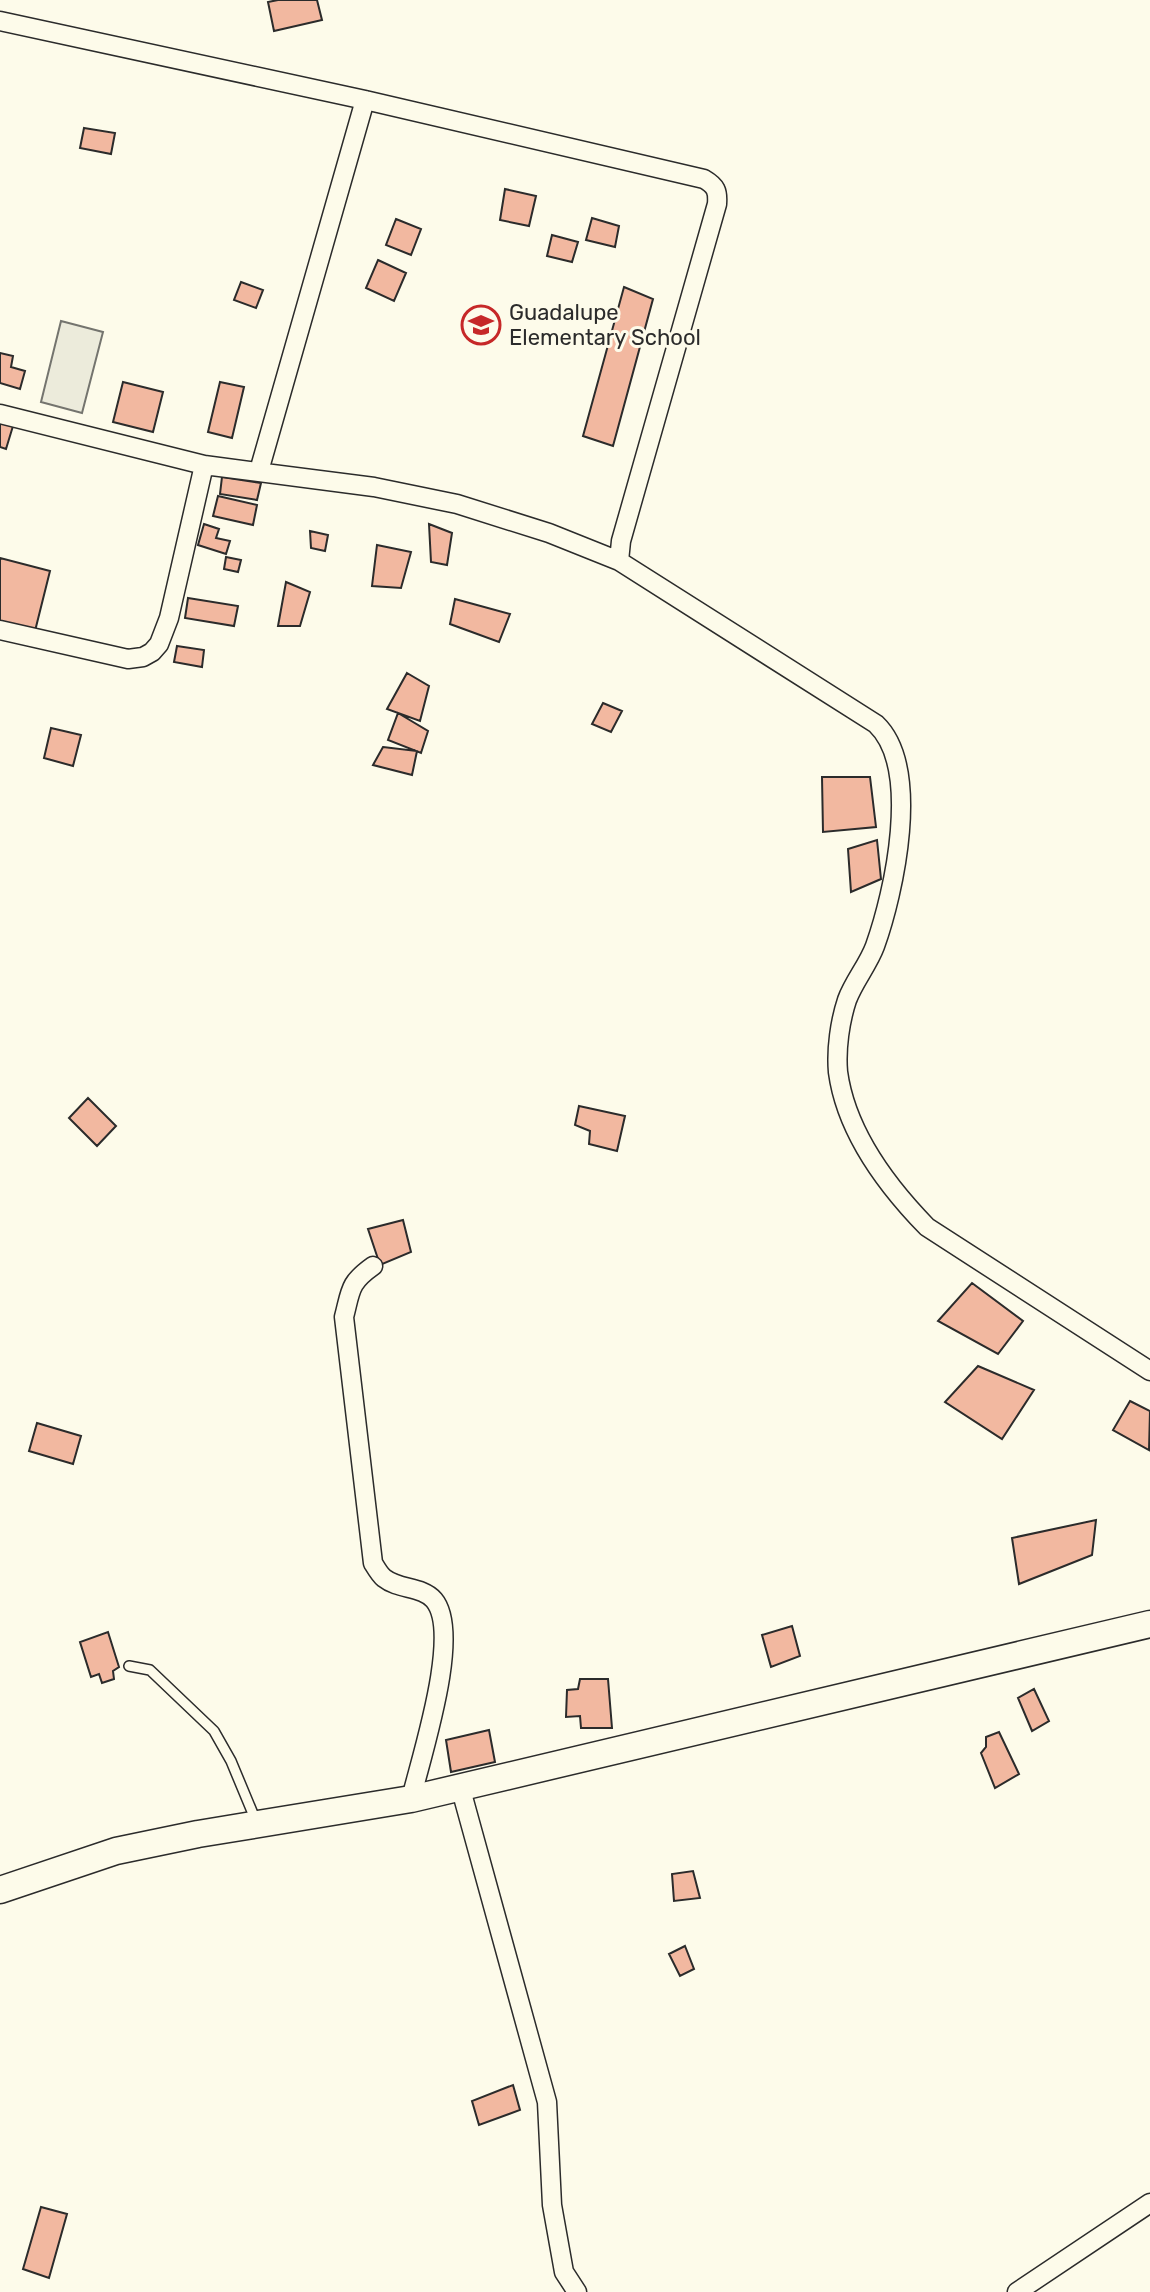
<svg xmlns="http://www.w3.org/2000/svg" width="1150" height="2292" font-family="Rubik,sans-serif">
	<rect width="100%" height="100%" fill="#fdfbea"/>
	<!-- green -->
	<path fill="#ecebdb" stroke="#74746e" stroke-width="2" d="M61 321 103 332 82 413 41 402Z"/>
	<!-- building -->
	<path fill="#f2b8a0" stroke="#2b2b2b" stroke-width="2" d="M278 0H317L322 20 274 31 268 2Z
		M84 128 115 133 111 154 80 148Z
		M505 189 536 196 529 226 500 220Z
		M592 218 619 226 615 247 586 240Z
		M396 219 421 229 411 255 386 245Z
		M552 235 578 242 572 262 547 256Z
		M378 260 406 273 394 301 366 288Z
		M241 282 263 290 256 308 234 300Z
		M624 287 653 299 613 446 583 436Z
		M0 353 13 356 11 367 25 371 20 389 0 383Z
		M123 382 163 392 153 432 113 422Z
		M220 382 244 387 232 438 208 432Z
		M0 422 13 426 6 449 0 447Z
		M222 477 261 483 257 500 220 494Z
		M218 496 257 505 253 525 213 516Z
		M204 524 219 529 216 538 230 541 226 554 198 545Z
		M429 524 452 533 447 565 431 562Z
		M310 531 328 535 325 551 311 548Z
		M377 545 411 552 401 588 372 586Z
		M226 557 241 560 238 572 224 569Z
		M0 558 50 571 35 631 0 622Z
		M286 582 310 592 300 626H278Z
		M188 598 238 606 234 626 185 618Z
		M455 599 510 614 499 642 450 624Z
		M177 646 204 650 202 667 174 662Z
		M407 673 429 686 420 721 387 709Z
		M603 703 622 711 611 732 592 724Z
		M398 713 428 731 421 753 388 740Z
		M51 728 81 735 73 766 44 758Z
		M383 747 417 751 412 775 373 765Z
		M822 777H870L876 827 823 832Z
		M877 840 881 879 851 892 848 849Z
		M88 1098 116 1126 97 1146 69 1118Z
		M579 1106 625 1116 617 1151 589 1144 590 1131 575 1125Z
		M403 1220 411 1252 380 1265 368 1229Z
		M972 1283 1023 1321 998 1354 938 1321Z
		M978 1366 1034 1390 1002 1439 945 1402Z
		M1130 1401 1150 1411 1149 1450 1113 1430Z
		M37 1423 81 1436 73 1464 29 1451Z
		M1096 1520 1092 1555 1019 1584 1012 1538Z
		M792 1626 800 1656 771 1667 762 1635Z
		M108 1632 119 1667 113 1671 114 1679 102 1683 99 1674 91 1677 80 1642Z
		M580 1679H608L612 1728H581L580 1716 566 1717 567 1690 578 1689Z
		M1034 1689 1049 1721 1032 1731 1018 1698Z
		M489 1730 495 1762 451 1772 446 1740Z
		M999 1732 1019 1774 995 1788 981 1753 986 1747V1737Z
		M693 1871 700 1898 674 1901 672 1874Z
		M685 1946 694 1969 680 1976 669 1954Z
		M513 2085 520 2110 479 2125 472 2101Z
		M41 2207 67 2214 49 2278 23 2269Z"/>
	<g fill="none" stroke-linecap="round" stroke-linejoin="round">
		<!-- lane casing -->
		<g stroke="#2b2b2b" stroke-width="12">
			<path id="lane" d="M129 1666 150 1670 214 1731 231 1761 256 1821"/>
		</g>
		<!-- street casing -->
		<g stroke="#2b2b2b" stroke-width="21">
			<path id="street" d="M0 21 365 100 704 179C716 186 718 191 717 204L621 541 619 561
				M0 414 204 465 374 487 457 504 549 533 619 561 876 724C922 768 894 893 875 946 868 965 854 981 847 1000 840 1021 836 1049 838 1072 846 1131 886 1185 927 1227L1150 1371
				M259 471 365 100
				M0 630 128 659 143 657 152 652 159 644 169 618 204 465
				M373 1266C349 1283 351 1290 344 1317L373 1563C376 1568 380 1575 384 1578 399 1590 422 1586 434 1600 462 1633 421 1757 411 1799
				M460 1786 547 2102 552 2205 564 2272 577 2292
				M1017 2292 1150 2203"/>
		</g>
		<!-- secondary casing -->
		<g stroke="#2b2b2b" stroke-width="29">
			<path id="secondary" d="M0 1890 116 1851 198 1834 411 1799 1150 1624"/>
		</g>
		<!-- lane -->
		<use href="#lane" stroke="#fdfbea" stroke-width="9"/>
		<!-- street -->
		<use href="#street" stroke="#fdfbea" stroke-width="18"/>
		<!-- secondary -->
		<use href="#secondary" stroke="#fdfbea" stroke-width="26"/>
	</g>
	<!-- icons -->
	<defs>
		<g id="school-ring" transform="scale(2)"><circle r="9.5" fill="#fdfbea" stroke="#c62828" stroke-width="1.5"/><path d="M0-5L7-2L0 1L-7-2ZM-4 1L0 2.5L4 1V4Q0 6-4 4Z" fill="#c62828"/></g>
	</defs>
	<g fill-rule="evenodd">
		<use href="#school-ring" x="481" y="325"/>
	</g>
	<g text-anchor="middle" stroke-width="6" stroke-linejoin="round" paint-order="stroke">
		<!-- poi labels -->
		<g font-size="22" fill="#2b2b2b" stroke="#fdfbea" text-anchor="start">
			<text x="509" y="320">Guadalupe<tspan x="509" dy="25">Elementary School</tspan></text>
		</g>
	</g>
</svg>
